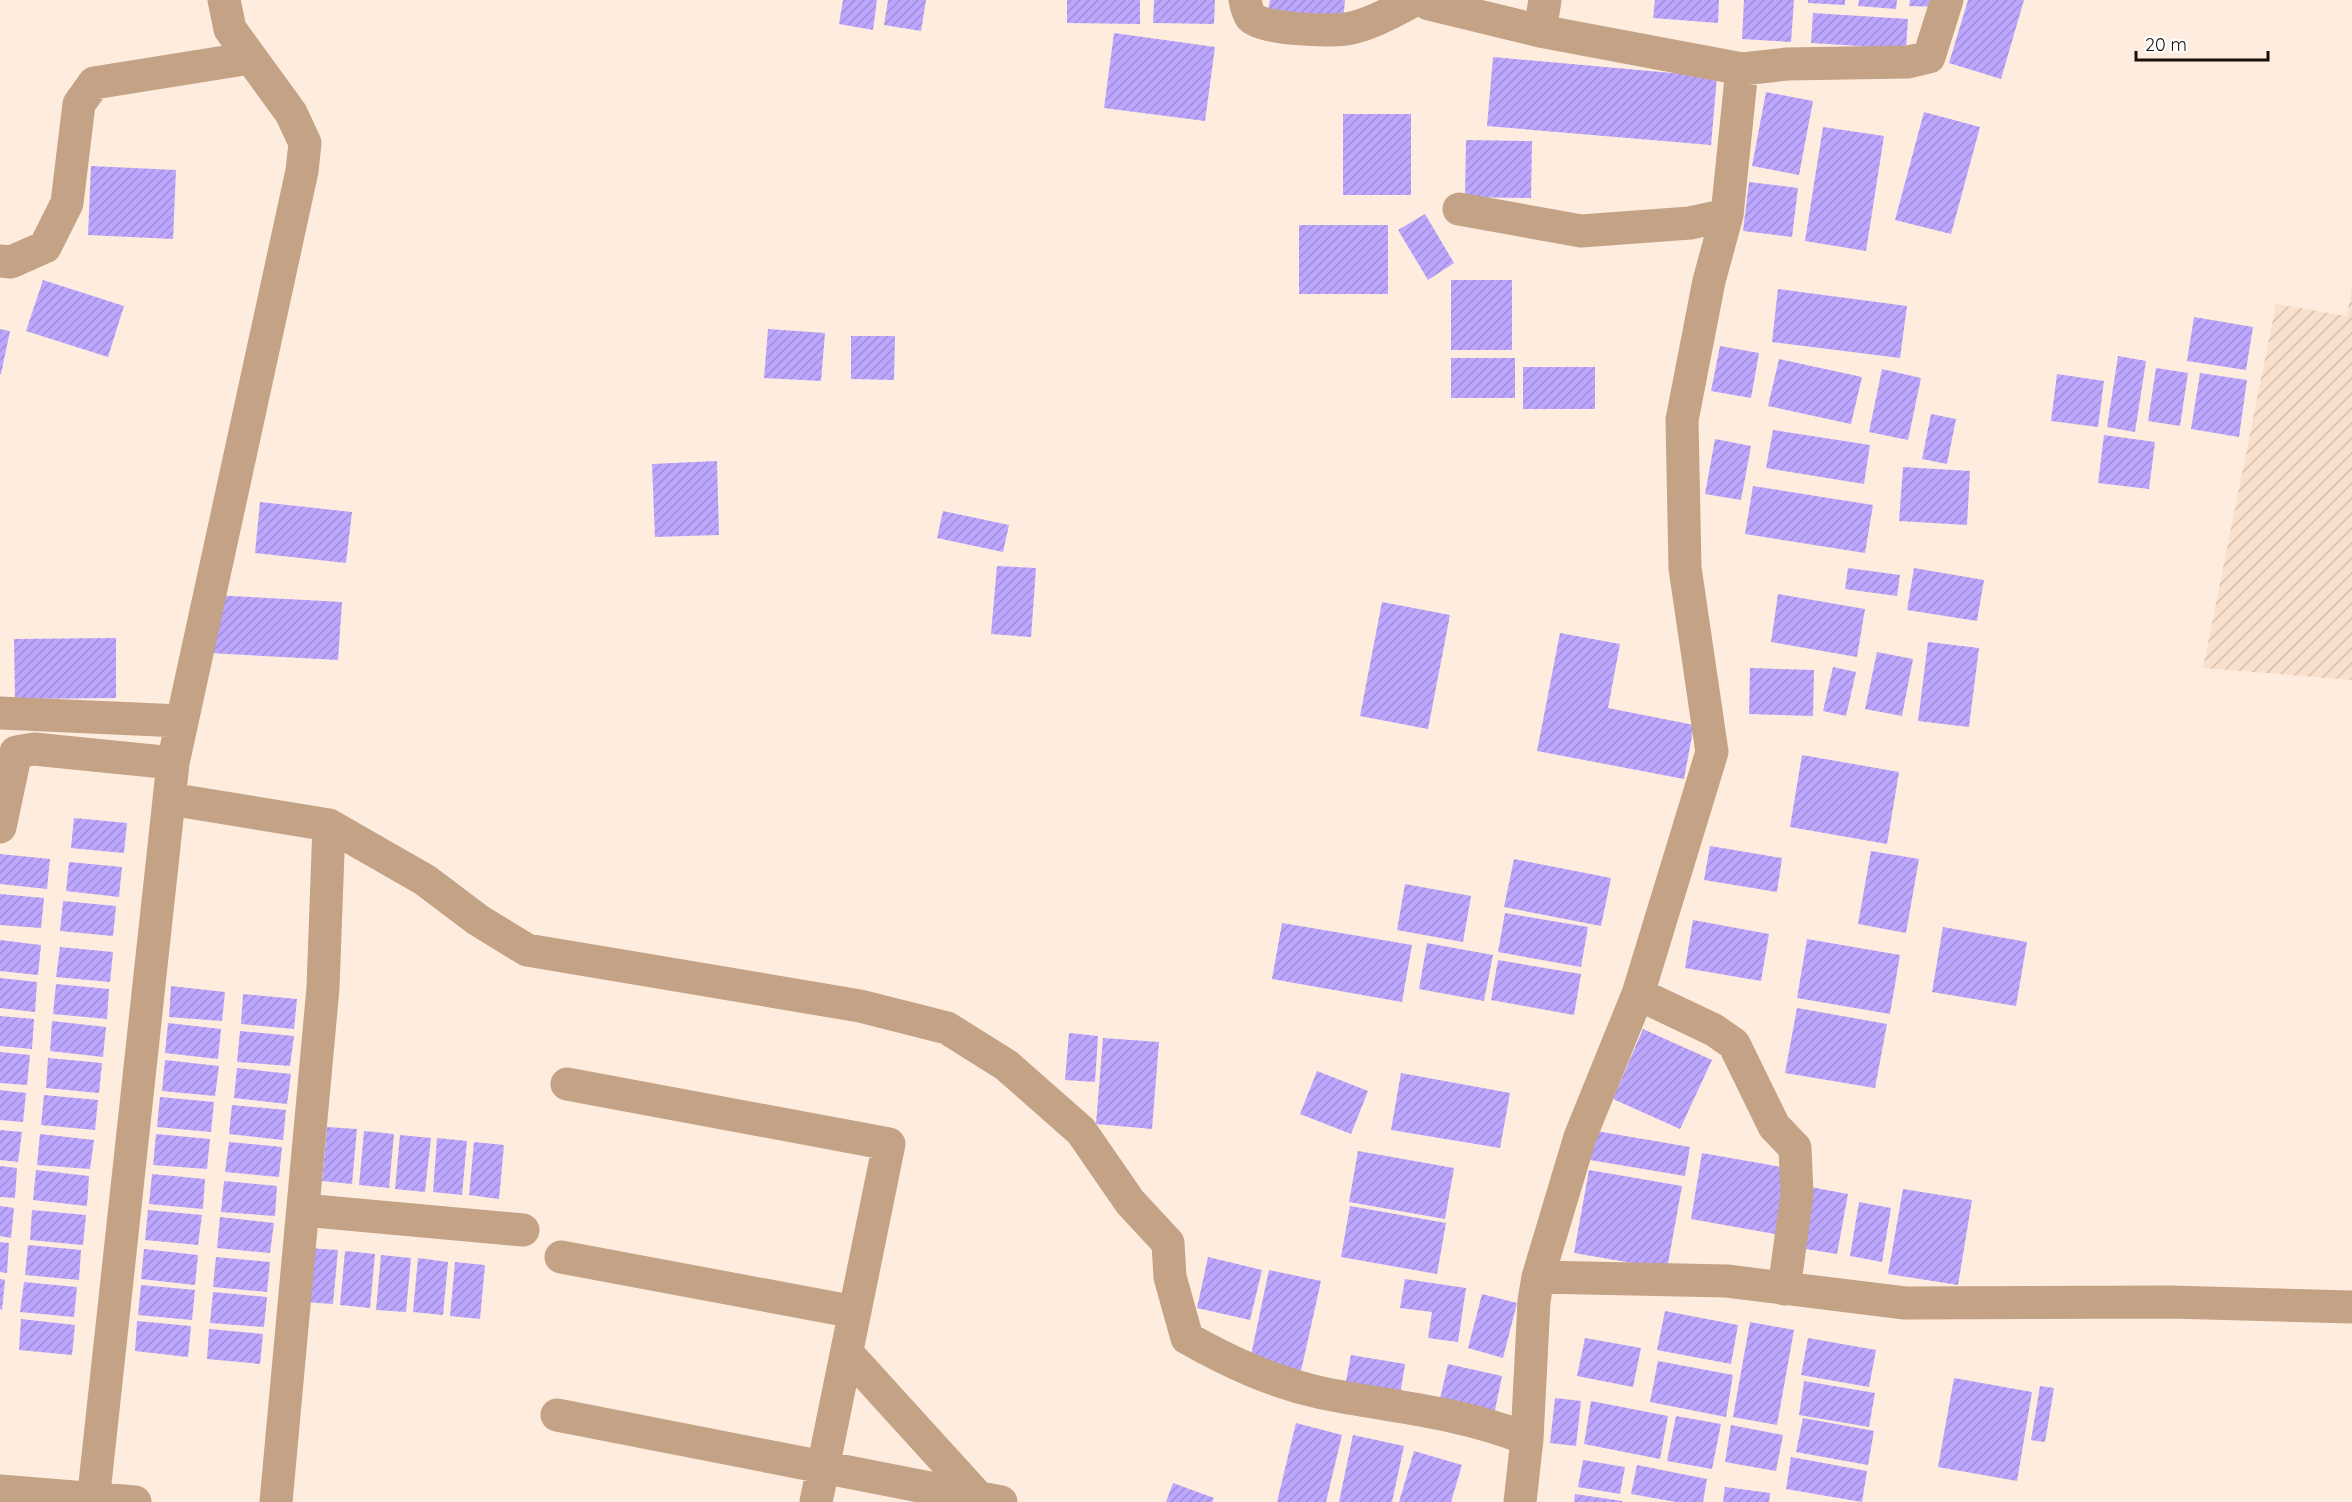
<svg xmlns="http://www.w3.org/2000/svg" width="2352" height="1502" font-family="Quicksand,sans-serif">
	<defs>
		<pattern id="industrial-furrows" width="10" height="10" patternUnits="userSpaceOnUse" patternTransform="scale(1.5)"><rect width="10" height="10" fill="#f9e0cc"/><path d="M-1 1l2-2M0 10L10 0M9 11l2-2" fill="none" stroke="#d5bfae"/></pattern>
		<pattern id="building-hatch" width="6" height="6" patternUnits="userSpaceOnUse" patternTransform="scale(1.5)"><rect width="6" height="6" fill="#bca6fe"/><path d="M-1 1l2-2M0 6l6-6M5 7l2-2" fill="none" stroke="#a18ed8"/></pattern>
	</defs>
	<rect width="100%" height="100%" fill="#feecde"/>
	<!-- industrial -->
	<path fill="url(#industrial-furrows)" d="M2352 287V680L2203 668 2276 304 2347 316Z"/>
	<!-- building -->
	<path fill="url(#building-hatch)" d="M843 0H877L873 30 839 24Z
		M888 0H926L921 31 884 25Z
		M1067 0H1140V24L1067 23Z
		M1154 0H1215L1214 24 1153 23Z
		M1270 0H1345L1343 20 1268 10Z
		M1655 0H1719L1718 23 1653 18Z
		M1744 0H1794L1791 42 1742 39Z
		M1808 0H1845V5L1808 3Z
		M1859 0H1897L1896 9 1858 6Z
		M1910 0H1938V7L1909 6Z
		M1968 0H2024L2001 79 1949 63Z
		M1813 13 1908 19 1906 49 1811 43Z
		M1114 33 1215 47 1205 121 1104 108Z
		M1493 57 1717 77 1711 145 1487 126Z
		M1766 92 1813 101 1799 175 1752 166Z
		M1924 112 1980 127 1951 234 1895 220Z
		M1343 114H1411V195H1343Z
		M1823 127 1884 136 1866 251 1805 241Z
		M1466 140 1532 141 1531 198 1465 197Z
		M91 166 176 170 173 239 88 235Z
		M1749 182 1798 188 1792 237 1743 231Z
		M1425 214 1454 263 1428 280 1398 230Z
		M1299 225H1388V294H1299Z
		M43 280 124 306 108 357 26 331Z
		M1451 280H1512V350H1451Z
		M1778 289 1907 306 1900 358 1772 342Z
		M2194 317 2253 327 2246 370 2187 361Z
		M0 329 10 331 1 374H0Z
		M768 329 825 333 821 381 764 378Z
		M851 336H895L894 380 851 379Z
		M1720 346 1759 353 1751 398 1711 391Z
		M2118 356 2146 361 2135 432 2107 427Z
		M1451 358H1515V398H1451Z
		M1779 359 1862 377 1851 424 1768 406Z
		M1523 367H1595V409H1523Z
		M2156 368 2188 373 2180 426 2148 421Z
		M1882 369 1921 378 1908 440 1869 432Z
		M2200 373 2247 380 2239 437 2191 429Z
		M2057 374 2104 381 2098 427 2051 421Z
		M1931 414 1956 419 1947 464 1922 459Z
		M1773 430 1870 445 1864 484 1766 468Z
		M2104 435 2155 442 2149 489 2098 483Z
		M1715 439 1751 446 1741 500 1705 494Z
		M717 461 719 535 655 537 652 464Z
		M1903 467 1970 471 1967 525 1899 521Z
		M1753 486 1873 505 1865 553 1745 534Z
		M260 502 352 512 346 563 255 553Z
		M943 511 1009 525 1003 552 937 538Z
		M997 566 1036 568 1031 637 991 634Z
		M1848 568 1900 575 1897 596 1845 589Z
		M1914 568 1984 580 1977 621 1907 610Z
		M1778 594 1865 609 1857 657 1771 642Z
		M212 595 342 602 338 660 209 653Z
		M1382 602 1450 615 1428 729 1360 716Z
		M1560 633 1620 644 1608 708 1694 725 1684 779 1537 751Z
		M116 638V698L15 699 14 639Z
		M1928 642 1979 648 1969 727 1918 721Z
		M1877 652 1913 659 1902 716 1865 709Z
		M1833 667 1856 672 1846 716 1823 711Z
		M1750 668 1814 670 1813 716 1749 714Z
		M1802 755 1899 772 1887 844 1790 827Z
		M74 818 127 823 124 853 71 848Z
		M1710 846 1782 858 1777 892 1704 880Z
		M1871 851 1919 859 1906 933 1858 924Z
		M0 854 50 859 47 889 0 884Z
		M1514 859 1611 878 1601 926 1504 907Z
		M69 862 122 867 119 897 66 891Z
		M1405 884 1471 896 1463 942 1397 930Z
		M0 894 44 898 41 928 0 925Z
		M63 901 116 906 113 936 60 931Z
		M1505 913 1588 927 1581 967 1498 952Z
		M1693 920 1769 934 1761 981 1685 968Z
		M1282 923 1412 945 1402 1002 1272 979Z
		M1943 927 2027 942 2016 1006 1932 992Z
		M1807 939 1900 955 1890 1014 1797 998Z
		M0 940 41 945 38 975 0 971Z
		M1427 943 1493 955 1484 1001 1419 989Z
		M60 947 113 952 110 982 56 977Z
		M1498 960 1581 974 1574 1015 1491 1000Z
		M0 978 37 982 35 1012 0 1008Z
		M56 984 109 989 107 1019 53 1014Z
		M171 986 225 992 222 1021 169 1017Z
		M243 994 297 999 294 1029 241 1024Z
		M1797 1008 1887 1024 1875 1088 1785 1073Z
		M0 1016 34 1019 32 1049 0 1046Z
		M52 1021 106 1027 103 1057 50 1051Z
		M168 1023 221 1029 218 1059 165 1053Z
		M1643 1029 1712 1060 1680 1129 1613 1099Z
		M240 1031 294 1036 290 1066 237 1062Z
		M1069 1033 1098 1036 1095 1082 1065 1080Z
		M1103 1038 1159 1042 1152 1129 1096 1124Z
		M0 1052 30 1055 27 1085 0 1083Z
		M48 1058 102 1063 99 1093 46 1088Z
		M165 1060 219 1066 215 1096 162 1091Z
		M237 1068 291 1074 287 1104 234 1098Z
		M1317 1071 1368 1091 1351 1134 1300 1114Z
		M1401 1073 1510 1093 1500 1148 1391 1130Z
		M0 1090 26 1093 23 1122 0 1120Z
		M44 1095 98 1100 95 1130 41 1125Z
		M160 1097 214 1102 211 1132 157 1127Z
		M232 1105 286 1110 283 1140 229 1134Z
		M327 1127 357 1129 352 1184 322 1181Z
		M0 1130 22 1132 18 1162 0 1160Z
		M364 1131 394 1134 389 1188 359 1185Z
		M1596 1131 1690 1147 1685 1176 1590 1160Z
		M40 1134 94 1140 90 1169 37 1165Z
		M156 1134 210 1139 207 1169 153 1165Z
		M400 1135 431 1138 425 1192 395 1189Z
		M437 1138 467 1141 462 1195 433 1192Z
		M229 1142 282 1147 279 1177 225 1172Z
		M474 1142 504 1145 499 1199 469 1195Z
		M1358 1151 1454 1168 1445 1219 1349 1202Z
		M1702 1153 1787 1168 1775 1234 1691 1219Z
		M0 1166 17 1168 15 1198 0 1197Z
		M36 1170 89 1176 87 1206 33 1200Z
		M1589 1170 1682 1186 1667 1269 1574 1253Z
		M152 1174 205 1179 203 1209 149 1204Z
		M224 1181 277 1186 275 1216 221 1212Z
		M1805 1186 1848 1194 1837 1254 1794 1247Z
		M1903 1189 1972 1200 1958 1285 1888 1274Z
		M1859 1202 1891 1208 1882 1262 1850 1256Z
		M0 1206 14 1208 11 1238 0 1236Z
		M1350 1206 1446 1223 1437 1274 1341 1257Z
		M32 1210 86 1215 83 1245 30 1240Z
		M148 1210 202 1215 198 1245 145 1240Z
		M220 1217 274 1223 270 1253 217 1248Z
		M0 1242 9 1243 7 1273 0 1272Z
		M28 1245 81 1250 79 1280 25 1275Z
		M308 1248 338 1250 333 1304 303 1302Z
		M144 1249 198 1255 195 1285 141 1279Z
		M345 1251 375 1254 370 1308 340 1305Z
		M381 1255 411 1258 406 1312 376 1310Z
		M216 1257 270 1262 267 1292 213 1287Z
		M1208 1257 1262 1270 1250 1320 1197 1308Z
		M418 1258 448 1262 443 1315 413 1312Z
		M455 1262 485 1265 480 1319 450 1316Z
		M1269 1270 1321 1281 1301 1371 1250 1360Z
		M0 1279 5 1280 2 1310 0 1309Z
		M1405 1279 1466 1288 1458 1342 1428 1338 1432 1312 1400 1308Z
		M24 1282 77 1287 74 1317 20 1312Z
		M141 1285 195 1290 192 1320 138 1315Z
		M213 1292 267 1297 264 1327 210 1323Z
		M1482 1294 1517 1303 1503 1358 1468 1348Z
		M1665 1311 1738 1325 1731 1364 1657 1350Z
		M21 1319 75 1325 72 1355 19 1350Z
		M137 1321 191 1326 188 1357 135 1351Z
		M1750 1322 1794 1330 1777 1425 1733 1417Z
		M209 1329 263 1334 260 1364 207 1359Z
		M1585 1338 1641 1348 1633 1387 1577 1376Z
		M1808 1338 1876 1350 1869 1387 1801 1375Z
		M1351 1355 1405 1364 1399 1402 1344 1392Z
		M1658 1361 1733 1375 1726 1417 1650 1402Z
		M1448 1364 1502 1376 1494 1415 1439 1403Z
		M1954 1378 2032 1392 2017 1481 1938 1467Z
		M1804 1381 1875 1393 1869 1427 1799 1415Z
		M2040 1386 2054 1388 2045 1442 2031 1440Z
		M1555 1398 1581 1401 1576 1446 1550 1443Z
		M1591 1401 1668 1416 1660 1459 1584 1444Z
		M1676 1416 1721 1424 1712 1469 1667 1461Z
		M1803 1418 1874 1431 1868 1465 1796 1452Z
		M1296 1423 1342 1435 1326 1502H1277Z
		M1731 1425 1783 1435 1776 1471 1725 1462Z
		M1353 1435 1404 1446 1392 1502H1339Z
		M1414 1451 1462 1465 1451 1502H1399Z
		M1791 1457 1867 1471 1862 1502 1786 1489Z
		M1583 1460 1625 1467 1620 1494 1578 1487Z
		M1637 1465 1707 1479 1703 1502H1676L1631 1494Z
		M1173 1483 1214 1498 1212 1502H1166Z
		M1725 1487 1770 1493 1769 1502H1723Z
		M1575 1494 1622 1501V1502H1574Z"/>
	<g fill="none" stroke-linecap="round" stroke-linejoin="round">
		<!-- minor -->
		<path stroke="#c4a285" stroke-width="33" d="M1245 0C1246 5 1248 13 1251 17 1263 30 1329 31 1346 29 1370 25 1394 11 1415 0
			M1421 0 1429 4 1540 31 1742 69
			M1540 31 1545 0
			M1459 209 1581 231 1690 223 1727 215
			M0 261 11 262 45 247 67 203 79 104 94 83 250 58
			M0 713 181 721
			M170 799 329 825 323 988 276 1502
			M329 825 425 880 478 920 527 950 860 1006 947 1028 1006 1065 1081 1131 1130 1202 1168 1243 1170 1277 1187 1338C1231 1363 1273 1382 1322 1393 1390 1407 1463 1412 1527 1439
			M0 827 16 752 34 749 173 763
			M1638 994 1714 1030 1734 1044 1774 1126 1795 1148 1797 1194 1784 1289
			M567 1084 889 1144 816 1502
			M303 1210 523 1230
			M561 1257 855 1312
			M1538 1277 1727 1281 1905 1303 2170 1302 2352 1307
			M847 1353 979 1498
			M557 1415 1001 1502
			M0 1491 135 1502
			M93 1502 173 763 302 171 305 143 291 113 230 29 224 0
			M1520 1502 1527 1439 1534 1301 1538 1277 1580 1137 1638 994 1712 752 1685 568 1682 420 1709 281 1727 215 1742 69 1787 64 1908 62 1929 57 1947 0"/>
	</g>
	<!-- scale -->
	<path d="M2136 51v9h132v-9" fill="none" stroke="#17110c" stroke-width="3"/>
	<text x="2145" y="51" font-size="18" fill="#17110c" stroke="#fdfdfd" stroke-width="4.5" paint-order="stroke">20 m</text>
</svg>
